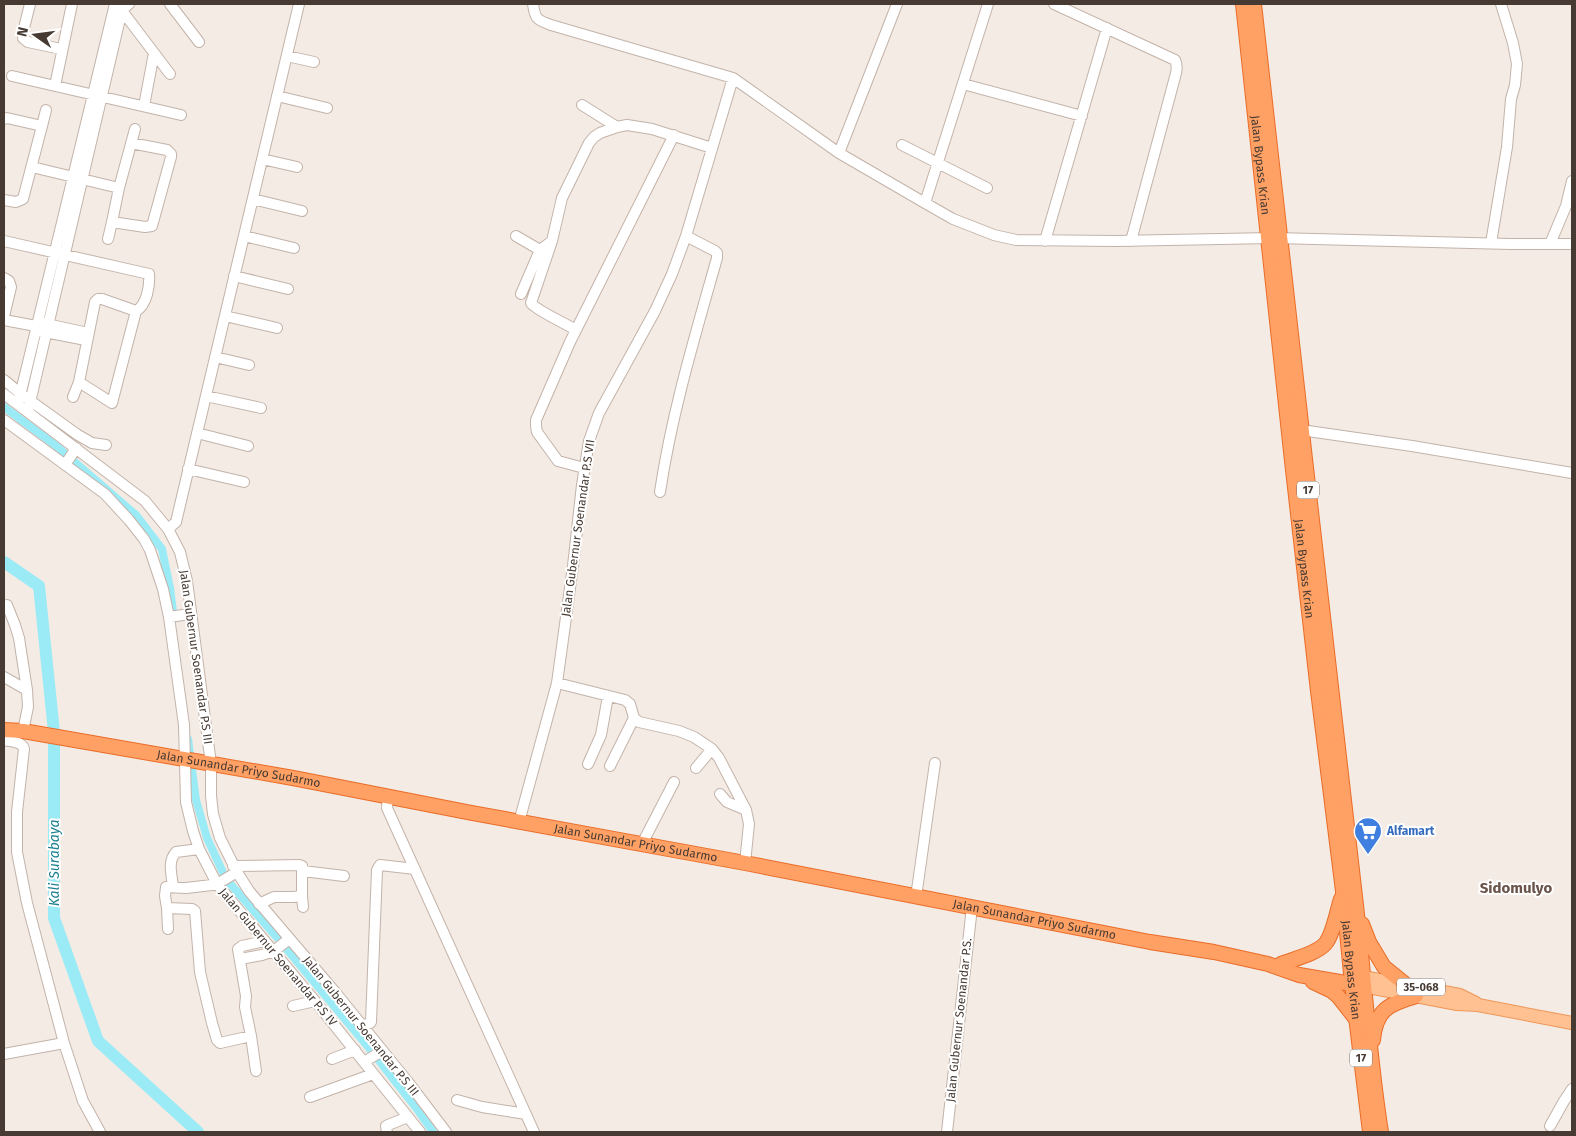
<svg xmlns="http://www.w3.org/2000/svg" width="1576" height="1136" font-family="'Fira Sans',sans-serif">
	<rect width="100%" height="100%" fill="#f4ebe4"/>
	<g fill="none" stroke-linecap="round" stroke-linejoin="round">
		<!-- canal -->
		<path stroke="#9bebf6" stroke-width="8" d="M4 407 55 445 136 515 162 549 170 588 174 619
			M188 739 196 800 207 838 226 879 274 934 369 1048 417 1109 433 1132"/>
		<!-- river -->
		<path stroke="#9bebf6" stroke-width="12" d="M4 562 39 586 54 732V918L98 1041 198 1132"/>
		<!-- minor casing -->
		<g stroke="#c3b3a9" stroke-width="12">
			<path id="minor" d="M30 4 23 32V38L28 42 61 49
				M170 4 199 42
				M533 4C535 19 537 20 551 25L733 78 839 153 925 203 953 219 994 235 1016 240 1116 241 1275 238 1510 244H1572
				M1054 4 1175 60C1178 66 1177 71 1175 77L1131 241
				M120 8 170 74
				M287 56 314 62
				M12 76 181 115
				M963 84 1082 116
				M55 86 72 4
				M277 96 327 108
				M582 105 617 127
				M144 106 154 53
				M4 119 7 118 42 126 23 199 16 202 4 200
				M42 126 46 110
				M902 145 987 188
				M839 153 897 4
				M262 159 297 167
				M32 167 119 188 135 129
				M253 199 302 211
				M925 203 988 4
				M112 222 119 188
				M244 236 294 248
				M516 236 540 250
				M108 239 112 222 145 227 152 226 171 157V154L167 150 131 143
				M4 241 149 274C150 285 147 305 136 311L112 403 79 382
				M552 241 531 303C537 311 565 323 576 330
				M1045 241 1107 28
				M1491 243 1507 147 1511 99 1515 85 1517 64 1513 43 1501 4
				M1550 244 1566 206 1572 181
				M234 276 288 289
				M4 278 9 281 11 287 4 316
				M521 294 540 250 552 241 562 198 589 143 594 137 600 133 617 127 627 125 652 129 712 148
				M225 316 277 328
				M4 320 36 326
				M42 323 88 333
				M40 331 86 340
				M215 357 249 365
				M4 380 21 394 78 435 92 443 106 445
				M4 394 145 501 168 529 180 552 187 581 211 764V796L213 814 220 838 237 872 249 891 335 992 408 1082 446 1132
				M206 396 261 408
				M73 397 79 382 95 302 98 299H102L136 311
				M18 404 115 4
				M28 411 122 10 129 4
				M4 420 105 494 129 520 144 539 150 550 163 589 169 617 184 725 186 802 193 831 199 849 217 884 315 1001 420 1132
				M1301 430 1412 446 1572 473
				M197 433 248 446
				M65 465 76 448
				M584 468 558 461 537 432 536 426V420L570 342 674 135
				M188 469 244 482
				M660 492C672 412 695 336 717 258V253L715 251 686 236
				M168 529 176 522 299 4
				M7 605 15 625 19 638 27 690 28 707 23 731
				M169 617 190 614
				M4 677 27 690
				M557 683 625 700 630 704 634 718 639 722 679 731 694 737 712 749 719 758 746 810 749 824 745 863
				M4 740C11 742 22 741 24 749L17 812V852L27 903 64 1043 83 1101 100 1132
				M588 764 601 735 608 696
				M610 766 634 718
				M696 768 712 749
				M720 794 727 802 746 810
				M388 796 387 808 534 1132
				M519 822 557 683 573 566 582 485 589 441 599 413 655 311 672 274 686 236 733 78
				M642 844 674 782
				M233 866 299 865 302 866V896L293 897H274L259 904
				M303 871 344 876
				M173 887C172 875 167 862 176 852L199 849
				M302 896 303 907
				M916 897 935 763
				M167 908 192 909 195 911 200 972 212 1023 217 1040 220 1043 251 1036 245 1007 246 996 238 949 242 946 264 941
				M168 929 167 908 165 896 166 887 186 888 212 885 217 884 237 872
				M240 959 262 955 274 951 289 939
				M293 1006 315 1001
				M362 1026 370 1023 371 1022 377 870 380 865 415 869
				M251 1036 256 1071
				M4 1054 64 1043
				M332 1059 355 1050
				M364 1062 382 1051
				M310 1097 373 1074
				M457 1100 482 1107 526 1114
				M1550 1126 1564 1101 1572 1089
				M387 1132 386 1126 388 1125 408 1117
				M947 1132 972 907"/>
		</g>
		<!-- major casing -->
		<g stroke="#ee9758" stroke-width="14">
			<path id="major" d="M1363 977 1460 995 1476 1003
				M1363 986 1457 1004 1478 1005 1572 1023"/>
		</g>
		<!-- highway casing -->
		<g stroke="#ea6c27" stroke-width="16">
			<g id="highway">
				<path id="s1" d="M1243 4 1292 461 1318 691 1343 891 1352 984 1370 1132"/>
				<path d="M1254 4C1289 298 1318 594 1354 888 1364 970 1368 1051 1381 1132"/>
				<path id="s2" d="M4 730 23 731 293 778 472 813 745 863 1150 942 1214 952 1268 964 1299 975 1363 986"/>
				<path d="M1362 924 1369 942 1384 967 1405 984"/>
				<path d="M1281 964C1293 959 1316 954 1325 944 1333 935 1337 911 1341 899"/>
				<path d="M1313 982 1332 991 1338 996 1356 1019"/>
				<path d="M1373 1040C1376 1009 1389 1004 1416 996"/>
			</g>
		</g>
		<!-- minor -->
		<use href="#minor" stroke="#fff" stroke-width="10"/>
		<!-- major -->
		<use href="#major" stroke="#ffc192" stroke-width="12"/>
		<!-- highway -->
		<use href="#highway" stroke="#ffa064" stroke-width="14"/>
	</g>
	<!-- icons -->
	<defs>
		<g id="supermarket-pin" transform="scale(1.4375)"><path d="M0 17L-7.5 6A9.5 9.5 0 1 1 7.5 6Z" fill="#3f7fe0" stroke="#fff"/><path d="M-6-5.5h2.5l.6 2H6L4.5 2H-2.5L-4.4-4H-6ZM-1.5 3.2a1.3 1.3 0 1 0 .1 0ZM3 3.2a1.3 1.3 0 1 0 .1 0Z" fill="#fff"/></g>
	</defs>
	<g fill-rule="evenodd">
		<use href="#supermarket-pin" x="1368" y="831"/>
	</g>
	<g text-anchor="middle" stroke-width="4" stroke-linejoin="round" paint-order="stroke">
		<!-- shield labels -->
		<g fill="#fff" stroke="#7e7570" stroke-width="1">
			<rect x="1297" y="481.5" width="22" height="17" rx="4"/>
			<rect x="1397" y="978.5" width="48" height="17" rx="4"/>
			<rect x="1350" y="1049.5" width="22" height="17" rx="4"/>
		</g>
		<g font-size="11" font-weight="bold" fill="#463a33">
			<text x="1308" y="494">17</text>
			<text x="1421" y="991">35-068</text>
			<text x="1361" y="1062">17</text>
		</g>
		<!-- street labels -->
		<g font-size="12" fill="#463a33" stroke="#fff">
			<text dy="4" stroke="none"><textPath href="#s1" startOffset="162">Jalan Bypass Krian</textPath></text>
			<text transform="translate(578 528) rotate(-82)" y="4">Jalan Gubernur Soenandar P.S VII</text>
			<text dy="4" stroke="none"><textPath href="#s1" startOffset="568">Jalan Bypass Krian</textPath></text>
			<text transform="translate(196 657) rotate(82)" y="4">Jalan Gubernur Soenandar P.S III</text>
			<text dy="4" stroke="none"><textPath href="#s2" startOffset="238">Jalan Sunandar Priyo Sudarmo</textPath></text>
			<text dy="4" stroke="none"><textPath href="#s2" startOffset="642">Jalan Sunandar Priyo Sudarmo</textPath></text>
			<text dy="4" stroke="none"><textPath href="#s2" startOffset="1048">Jalan Sunandar Priyo Sudarmo</textPath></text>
			<text transform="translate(278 957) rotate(50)" y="4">Jalan Gubernur Soenandar P.S IV</text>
			<text dy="4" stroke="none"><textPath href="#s1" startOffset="972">Jalan Bypass Krian</textPath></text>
			<text transform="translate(959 1020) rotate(-84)" y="4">Jalan Gubernur Soenandar P.S.</text>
			<text transform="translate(361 1026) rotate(51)" y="4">Jalan Gubernur Soenandar P.S III</text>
		</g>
		<!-- shop labels -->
		<g font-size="12" font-weight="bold" fill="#366cbe" stroke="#fff" text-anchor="start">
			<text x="1387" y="835">Alfamart</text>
		</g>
		<!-- water labels -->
		<g font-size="14" font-style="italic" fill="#1f8190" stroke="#fff">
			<text transform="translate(54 863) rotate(-90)" y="5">Kali Surabaya</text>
		</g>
		<!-- quarter labels -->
		<g font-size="15" font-weight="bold" fill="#6a544a" stroke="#fff">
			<text x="1516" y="893">Sidomulyo</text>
		</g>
	</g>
	<!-- border -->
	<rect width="1576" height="1136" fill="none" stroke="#463a33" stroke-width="10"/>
	<!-- north arrow -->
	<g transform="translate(35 35) rotate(284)" stroke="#ffffff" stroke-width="4" paint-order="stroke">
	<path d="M0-4L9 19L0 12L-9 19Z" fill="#463a33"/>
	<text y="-8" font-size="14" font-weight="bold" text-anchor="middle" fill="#463a33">N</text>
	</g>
</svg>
